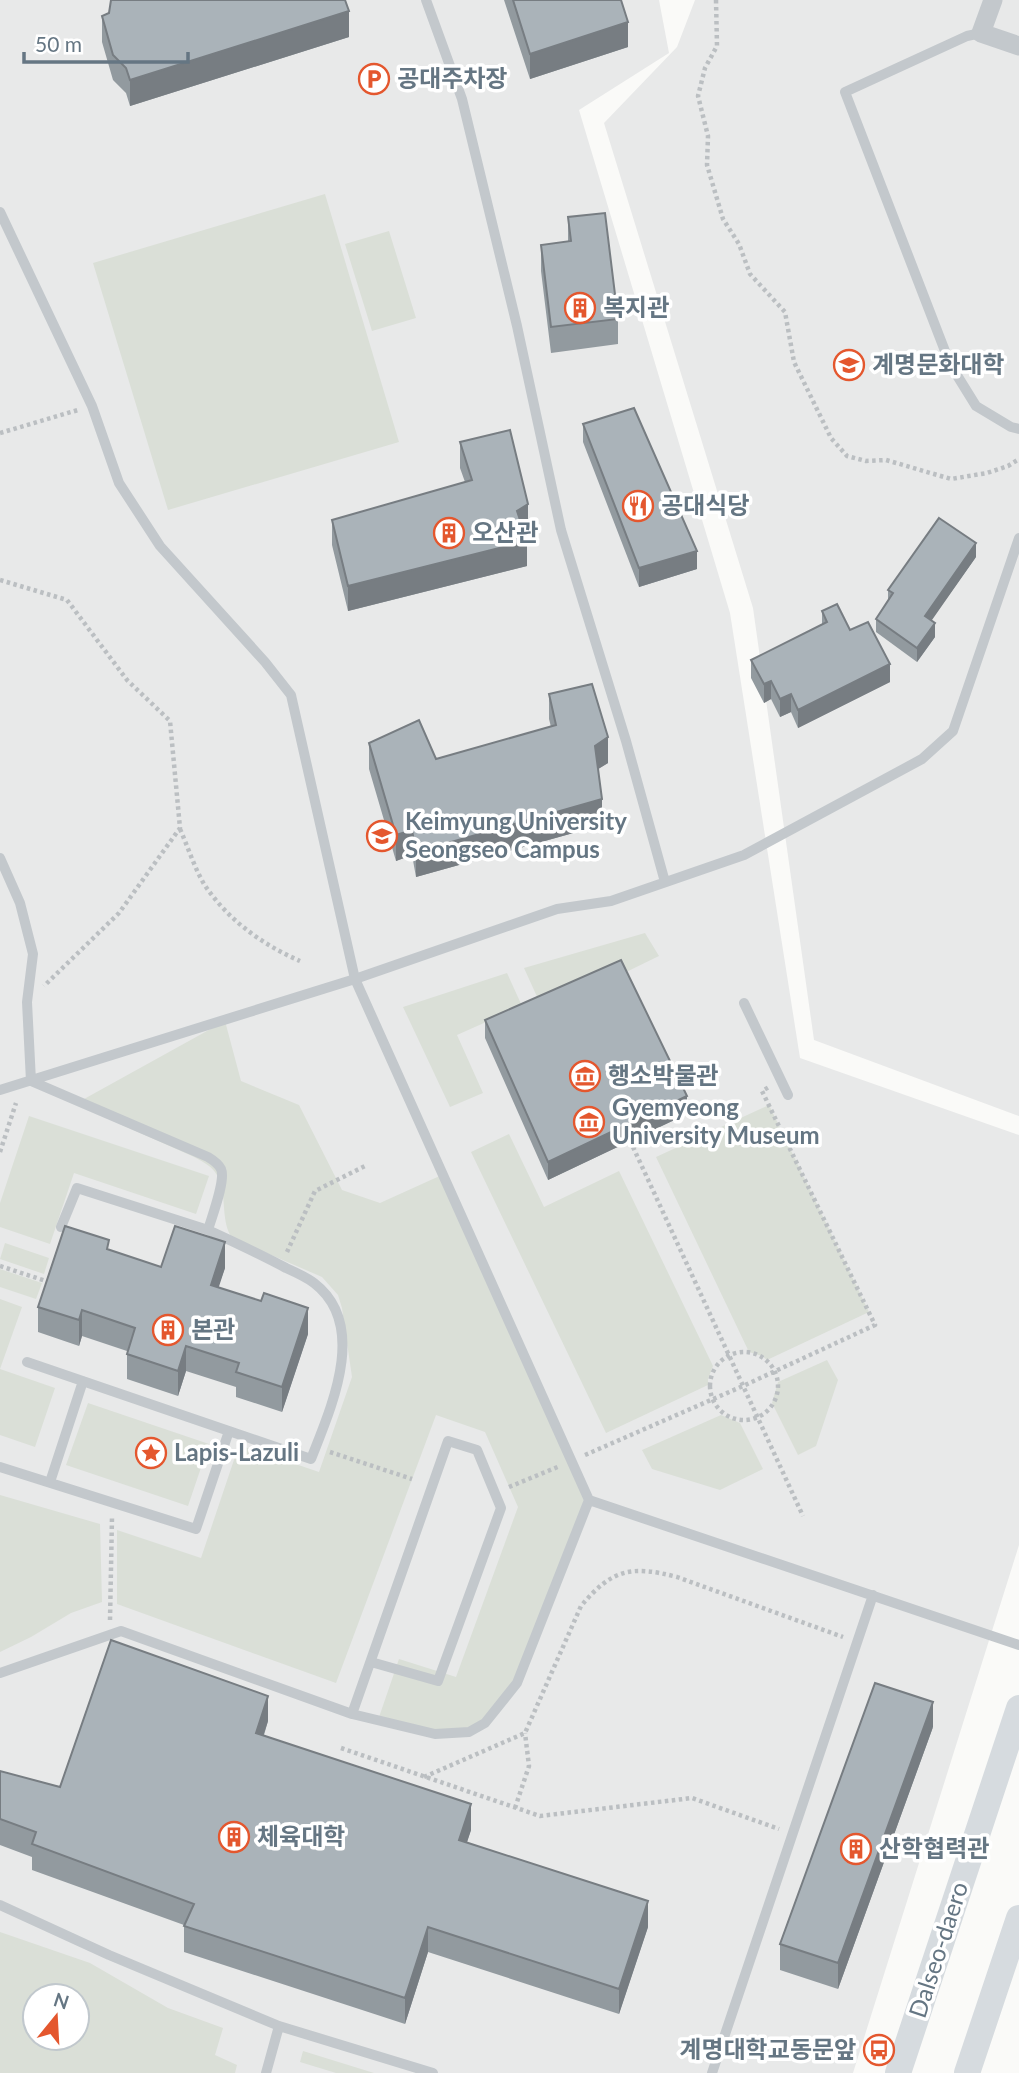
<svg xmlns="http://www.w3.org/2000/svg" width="1019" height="2073" font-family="Lato,'Noto Sans KR',sans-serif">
	<rect width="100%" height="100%" fill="#fafaf8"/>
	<!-- built -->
	<path fill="#e8e9e9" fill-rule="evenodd" d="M0 0H659L669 53 579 110 730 613 800 1058 1019 1135V1545L853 2073H0ZM35 1996H77V2038H35Z
		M695 0H1019V1116L814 1040 753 608 604 123 677 47Z"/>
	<!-- green -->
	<path fill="#dadfd7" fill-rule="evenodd" d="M325 194 399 442 168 510 93 263Z
		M389 231 416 318 372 331 345 244Z
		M645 933 659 956 544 1012 524 968Z
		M507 973 522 1006 457 1035 483 1093 450 1107 403 1007Z
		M225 1021 241 1081 299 1105 342 1190 380 1203 444 1174 589 1500 517 1683C504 1700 489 1720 470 1731 452 1742 399 1725 378 1720L399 1659 456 1677 518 1507 485 1432 436 1415 336 1683 117 1604V1530L201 1558 239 1445 319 1472 352 1377 342 1308 338 1295 322 1277 232 1238C219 1219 229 1191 215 1172 210 1165 200 1160 192 1156L75 1104Z
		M769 1105 869 1312 767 1360 762 1356 749 1352 656 1157Z
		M29 1116 209 1176 196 1214 74 1173 50 1244 0 1227V1203Z
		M509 1134 544 1207 619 1171 713 1366 708 1379V1385L606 1433 471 1152Z
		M5 1243 49 1258 44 1274 0 1259Z
		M0 1269 42 1283 36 1299 0 1287Z
		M0 1299 22 1307 0 1369 55 1388 35 1447 0 1435Z
		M827 1360 838 1380 816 1446 798 1455 772 1403 778 1382Z
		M88 1403 209 1444 188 1506 66 1465Z
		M721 1415 740 1423 763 1469 720 1490 652 1469 642 1450Z
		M0 1495 100 1524 102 1602 71 1613 31 1637 0 1652Z
		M0 1932 90 1963 168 2008 223 2028 215 2055 237 2065 235 2073H0ZM77 1996V2038H35V1996Z
		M303 2051 374 2073H336L300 2062Z"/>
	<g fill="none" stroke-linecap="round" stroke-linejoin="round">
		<!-- path -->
		<path stroke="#bbbfc2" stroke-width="4.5" stroke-dasharray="3.5 3.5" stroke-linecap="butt" d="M716 0 717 46 705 68 698 96 708 136 707 165 723 219 739 244 750 274 785 312 794 362 831 438 847 456 866 461 886 460 951 479 987 473 1008 466 1019 459
			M0 433 78 410
			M0 580 67 600 127 680 170 721 180 828 119 913 44 986
			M180 829C188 847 194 867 204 884 227 919 261 944 300 961
			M633 1147 803 1516
			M0 1152 16 1103
			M287 1252 315 1191 367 1165
			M0 1266 52 1283
			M710 1386a34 34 0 1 1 68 0a34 34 0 1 1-68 0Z
			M330 1452 412 1479
			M585 1455 743 1386 875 1325 762 1091 769 1087
			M509 1487 560 1466
			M110 1620 112 1517
			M341 1748 540 1816 692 1798 779 1829
			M424 1777 525 1733 581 1606C612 1569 631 1565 677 1577L843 1637
			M515 1808 529 1766 525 1733"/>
		<!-- service -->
		<path stroke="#c3c8cc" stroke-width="10" d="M426 0 462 99 517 326 561 530 626 741 665 882
			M981 33 967 36 845 92 950 364 976 406 1011 427 1019 429
			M0 212 92 406 119 483 160 546 265 662 291 695 355 979 589 1500
			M0 858 20 903 33 954 27 1002 31 1081 208 1157C213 1160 218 1163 221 1169 226 1180 212 1216 208 1230 234 1242 260 1254 286 1268 295 1272 306 1277 314 1283 369 1325 331 1408 311 1459L27 1362
			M744 1003 788 1095
			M0 1090 355 979 557 909 611 901 744 855 922 759 953 731 1019 538
			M61 1227 77 1188 208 1230
			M0 1467 196 1529 229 1431
			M50 1482 83 1381
			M0 1673 121 1631 352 1714 435 1734 469 1732 485 1723 517 1683 589 1500 1019 1645
			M352 1714 448 1441 477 1450 501 1508 438 1681 371 1662
			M0 1905 109 1955 279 2026 433 2073
			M266 2073 279 2026
			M712 2073 873 1595"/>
		<!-- minor -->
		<path stroke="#c3c8cc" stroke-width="19" d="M993 0 981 33 1019 46"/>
		<!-- secondary -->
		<path stroke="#d6dbdf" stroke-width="26" d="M898 2073 1019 1708
			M967 2073 1019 1918"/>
	</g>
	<!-- wall -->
	<path fill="#929a9f" d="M504 0H621L628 47 530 79Z
		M102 16 349 37 130 106 126 93 113 80 102 42Z
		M568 217 618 319V344L551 353 541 271V245L568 242Z
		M583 424 697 569 639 587 583 442Z
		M460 442 528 529 524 532 527 566 348 611 332 545V520L465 482 460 468Z
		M976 557 931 620 935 637 917 662 876 632V619L888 601V590Z
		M822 611 850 630 890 682 798 728 791 712 780 717 771 699 764 703 751 678V660L822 625Z
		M549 694 608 763 598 769 602 825 416 877 412 855 396 861 369 769V743L436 759 551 727 549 719Z
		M485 1020 687 1114 548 1180 485 1038Z
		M109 1250 161 1267 225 1268 218 1287 308 1334 282 1412 236 1397V1387L186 1371 178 1396 127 1379V1351L82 1336 79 1346 38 1332V1307Z
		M268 1721 264 1735 471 1830 467 1842 648 1927 619 2014 428 1952 405 2024 184 1952V1925L32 1870V1857L0 1845V1771L60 1787Z
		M933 1727 838 1989 780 1970V1944Z"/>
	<!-- shaded-wall -->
	<path fill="#777d82" d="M349 11V37L130 106V80Z
		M628 22V47L530 79V54Z
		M528 504V529L517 537V511Z
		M527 541V566L348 611V586Z
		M976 543V557L925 630V616Z
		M697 551V569L639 587V568Z
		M935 623V637L917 662V648Z
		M890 664V682L798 728V710Z
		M771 681V699L764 703V684Z
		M791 694V712L780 717V699Z
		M608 737V763L595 771V746Z
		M602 799V825L416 877V852Z
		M412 830V855L396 861V835Z
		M687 1096V1114L548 1180V1162Z
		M225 1242V1268L211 1311V1285Z
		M308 1308V1334L282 1412V1387Z
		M82 1310V1336L79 1346V1320Z
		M186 1346V1371L178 1396V1371Z
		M268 1696V1721L256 1758V1733Z
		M933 1702V1727L838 1989V1963Z
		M471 1804V1830L459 1866V1840Z
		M648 1901V1927L619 2014V1989Z
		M428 1927V1952L405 2024V1998Z"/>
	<!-- building -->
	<path fill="#aab3b9" stroke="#777d82" stroke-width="2" d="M111 0H345L349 11 130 80 126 68 113 55 102 16 109 13Z
		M513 0H621L628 22 530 54Z
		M605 213 618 319 551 327 541 245 571 241 568 217Z
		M634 408 697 551 639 568 583 424Z
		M510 430 528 504 517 511 527 541 348 586 332 520 472 480 460 442Z
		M939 518 976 543 925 616 935 623 917 648 876 619 893 593 888 590Z
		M837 604 850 630 868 622 890 664 798 710 791 694 780 699 771 681 764 684 751 660 827 622 822 611Z
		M592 684 608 737 595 746 602 799 416 852 412 830 396 835 369 743 419 720 436 759 556 725 549 694Z
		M621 960 687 1096 548 1162 485 1020Z
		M65 1226 109 1240 107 1249 161 1267 175 1226 225 1242 211 1285 261 1301 264 1293 308 1308 282 1387 236 1372 239 1363 186 1346 178 1371 127 1354 135 1328 82 1310 79 1320 38 1307Z
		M111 1640 268 1696 256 1733 471 1804 459 1840 648 1901 619 1989 428 1927 405 1998 184 1926 194 1904 32 1844 36 1832 0 1819V1771L60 1787Z
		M875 1683 933 1702 838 1963 780 1944Z"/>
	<!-- icons -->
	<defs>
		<g id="parking-ring" transform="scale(1.575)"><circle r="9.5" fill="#fff" stroke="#e4572e" stroke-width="1.5"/><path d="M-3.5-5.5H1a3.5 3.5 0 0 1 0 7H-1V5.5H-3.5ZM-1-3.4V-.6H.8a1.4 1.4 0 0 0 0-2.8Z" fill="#e4572e"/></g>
		<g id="building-ring" transform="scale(1.575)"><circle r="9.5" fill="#fff" stroke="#e4572e" stroke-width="1.5"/><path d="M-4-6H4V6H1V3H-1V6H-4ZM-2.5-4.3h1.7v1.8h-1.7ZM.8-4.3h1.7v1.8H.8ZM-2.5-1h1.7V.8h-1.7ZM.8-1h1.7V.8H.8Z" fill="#e4572e"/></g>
		<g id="university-ring" transform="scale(1.575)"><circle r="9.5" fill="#fff" stroke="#e4572e" stroke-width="1.5"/><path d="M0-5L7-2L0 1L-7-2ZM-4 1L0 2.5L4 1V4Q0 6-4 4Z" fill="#e4572e"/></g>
		<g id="restaurant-ring" transform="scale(1.575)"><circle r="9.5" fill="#fff" stroke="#e4572e" stroke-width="1.5"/><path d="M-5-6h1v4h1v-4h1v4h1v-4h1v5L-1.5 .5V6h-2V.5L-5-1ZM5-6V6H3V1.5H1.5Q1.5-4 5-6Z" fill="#e4572e"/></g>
		<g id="museum-ring" transform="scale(1.575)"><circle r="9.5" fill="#fff" stroke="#e4572e" stroke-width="1.5"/><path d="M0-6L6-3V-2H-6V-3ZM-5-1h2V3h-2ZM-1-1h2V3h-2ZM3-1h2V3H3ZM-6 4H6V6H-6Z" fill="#e4572e"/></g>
		<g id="sight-ring" transform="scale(1.575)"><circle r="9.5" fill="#fff" stroke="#e4572e" stroke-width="1.5"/><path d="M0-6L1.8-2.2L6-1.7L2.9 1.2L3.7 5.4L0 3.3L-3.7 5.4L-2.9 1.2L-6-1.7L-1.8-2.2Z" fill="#e4572e"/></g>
		<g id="bus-ring" transform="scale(1.575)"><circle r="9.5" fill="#fff" stroke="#e4572e" stroke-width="1.5"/><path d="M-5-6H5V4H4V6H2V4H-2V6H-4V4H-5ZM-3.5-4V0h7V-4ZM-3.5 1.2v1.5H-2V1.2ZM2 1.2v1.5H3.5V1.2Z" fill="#e4572e"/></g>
	</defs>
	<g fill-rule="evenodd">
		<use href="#parking-ring" x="374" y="79"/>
		<use href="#building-ring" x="580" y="308"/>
		<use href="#university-ring" x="849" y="365"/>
		<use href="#restaurant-ring" x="638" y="506"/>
		<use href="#building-ring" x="449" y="533"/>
		<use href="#university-ring" x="382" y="836"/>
		<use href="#museum-ring" x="585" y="1076"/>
		<use href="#museum-ring" x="589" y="1122"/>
		<use href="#building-ring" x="168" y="1330"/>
		<use href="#sight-ring" x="151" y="1453"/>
		<use href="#building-ring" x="234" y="1837"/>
		<use href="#building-ring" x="856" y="1849"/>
		<use href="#bus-ring" x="879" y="2050"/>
	</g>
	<g text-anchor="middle" stroke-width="7" stroke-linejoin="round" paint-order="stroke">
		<!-- poi labels -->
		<g font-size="24" font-weight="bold" fill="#657683" stroke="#fff" text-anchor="start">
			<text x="397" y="87">공대주차장</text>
			<text x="603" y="316">복지관</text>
			<text x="872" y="373">계명문화대학</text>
			<text x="661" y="514">공대식당</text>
			<text x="472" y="541">오산관</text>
			<text x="405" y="830">Keimyung University<tspan x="405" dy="28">Seongseo Campus</tspan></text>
			<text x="608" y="1084">행소박물관</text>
			<text x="612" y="1116">Gyemyeong<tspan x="612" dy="28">University Museum</tspan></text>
			<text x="191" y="1338">본관</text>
			<text x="174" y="1461">Lapis-Lazuli</text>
			<text x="257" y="1845">체육대학</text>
			<text x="879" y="1857">산학협력관</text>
			<text x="856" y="2058" text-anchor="end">계명대학교동문앞</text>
		</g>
		<!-- street labels -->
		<g font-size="24" fill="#657683" stroke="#fff">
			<text transform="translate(939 1950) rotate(-72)" y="8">Dalseo-daero</text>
		</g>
	</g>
	<!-- north arrow -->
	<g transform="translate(56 2017) rotate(18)"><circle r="33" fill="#ffffff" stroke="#c1c8cd" stroke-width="2"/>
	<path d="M0-5L12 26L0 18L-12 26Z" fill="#e4572e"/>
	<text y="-10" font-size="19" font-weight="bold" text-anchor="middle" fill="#657683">N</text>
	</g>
	<!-- scale -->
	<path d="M24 52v10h164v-10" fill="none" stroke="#657683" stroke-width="3.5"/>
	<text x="35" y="52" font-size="21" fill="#657683" stroke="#ffffff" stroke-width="5" paint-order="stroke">50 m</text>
</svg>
